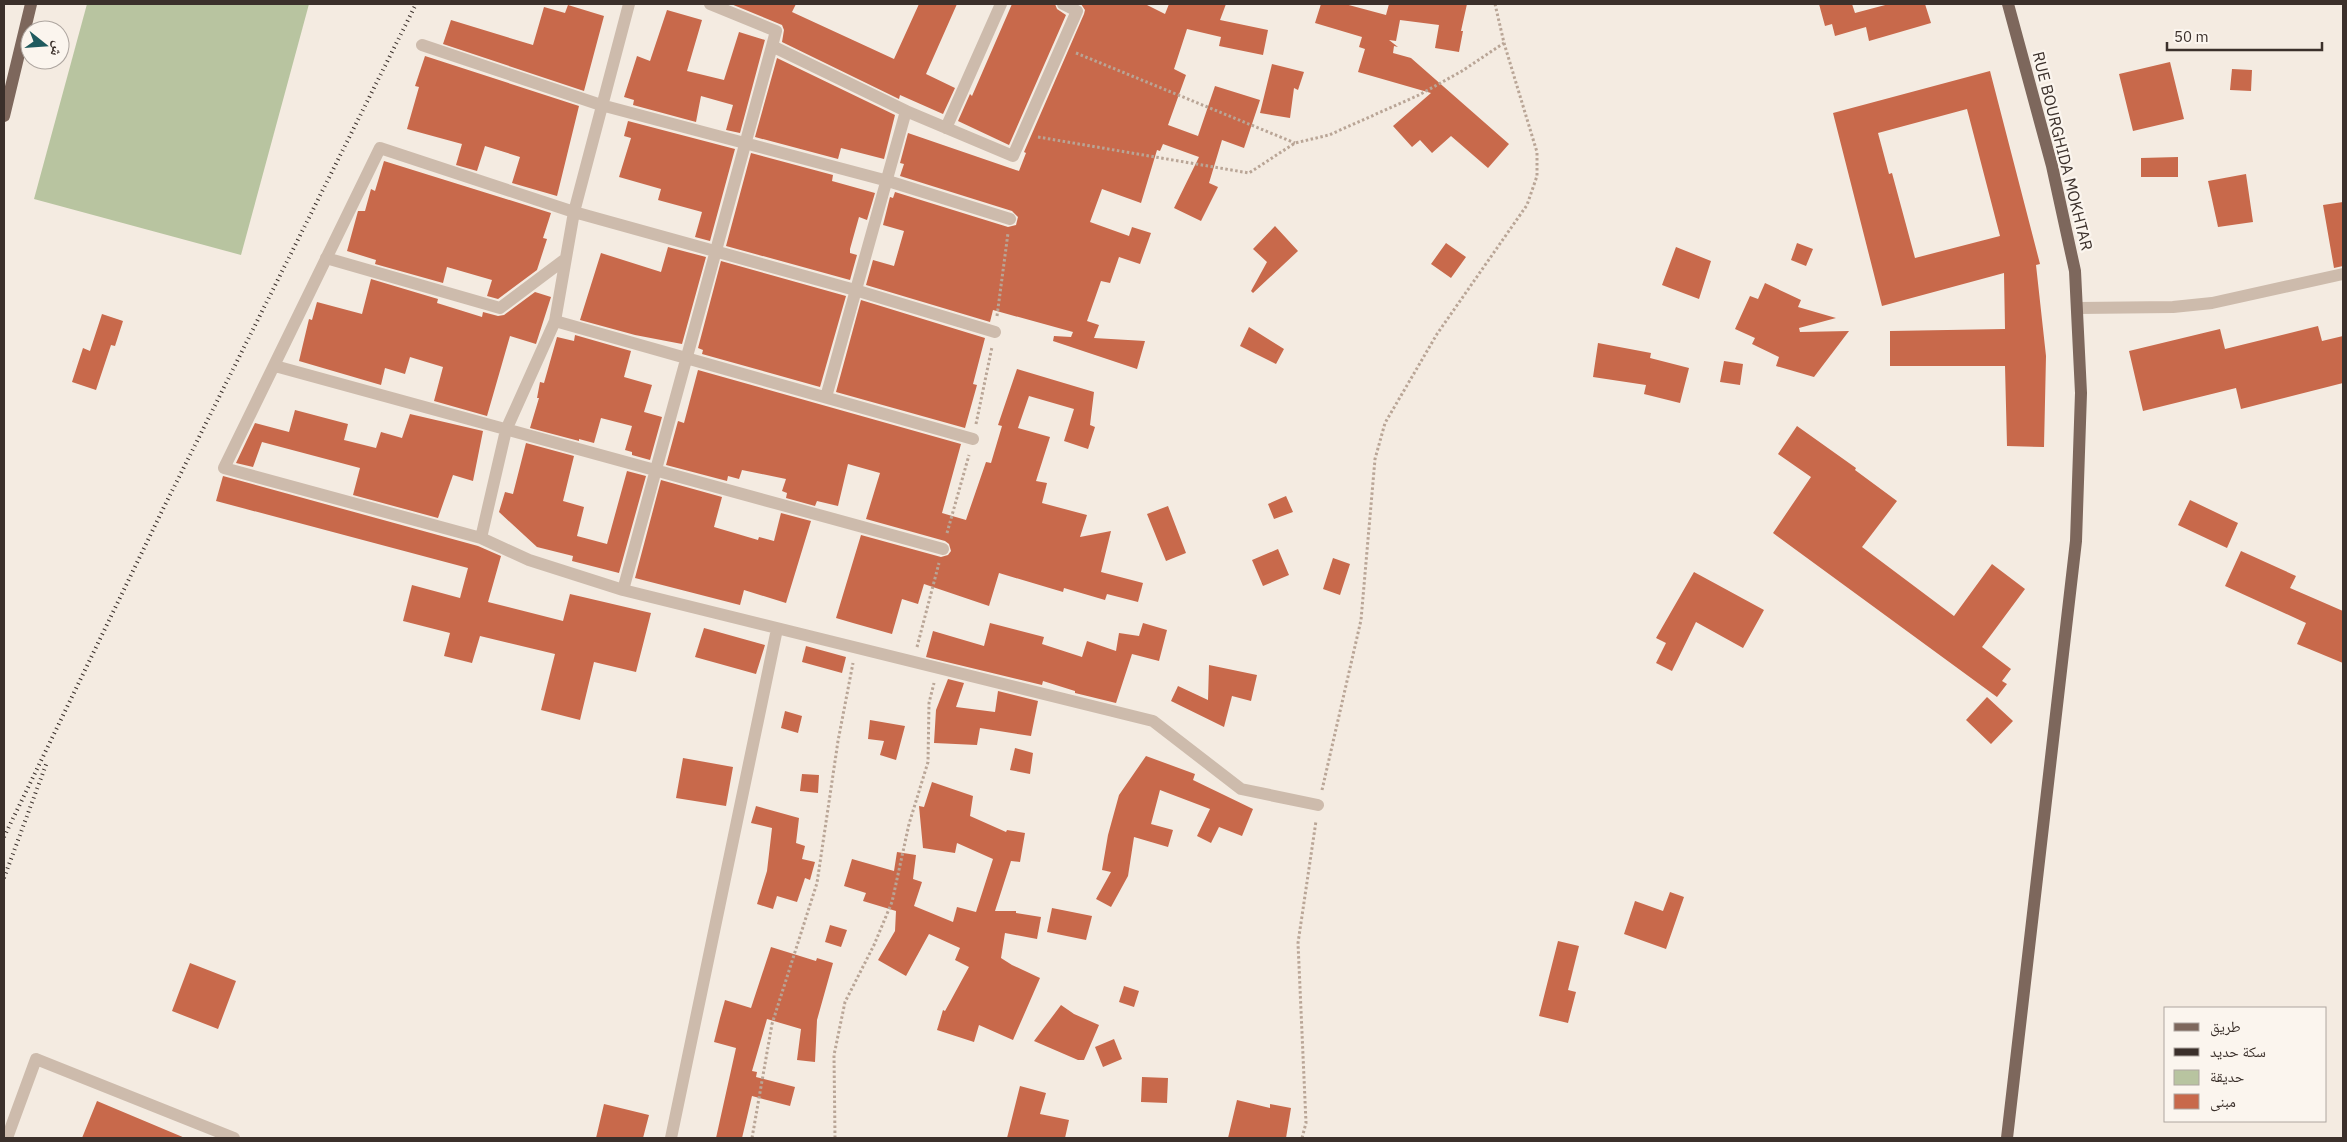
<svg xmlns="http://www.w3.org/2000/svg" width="2347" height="1142" font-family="'IBM Plex Sans','Noto Naskh Arabic',sans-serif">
	<rect width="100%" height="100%" fill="#f4ebe1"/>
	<!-- green -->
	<path fill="#b8c4a0" d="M87 4H309L241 255 34 199Z"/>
	<!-- building -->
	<path fill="#c8694b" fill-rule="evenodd" d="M731 4H796L792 12 894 59 919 4H957L926 74 955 88 943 114 900 95 899 99 782 42 784 30 782 25Z
		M1012 4H1055L1057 9 1066 15 1009 145 958 121 970 94 972 96Z
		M1081 4H1145L1165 14 1169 4H1226L1220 20 1268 30 1263 55 1219 46 1221 37 1187 29 1174 69 1186 75 1168 125 1198 136 1215 86 1260 100 1244 148 1222 140 1209 183 1218 187 1201 221 1174 208 1199 157 1163 144 1160 151 1157 150 1141 203 1102 189 1090 222 1129 236 1132 227 1151 233 1140 264 1119 257 1110 283 1101 281 1087 321 1099 325 1094 338 1145 341 1137 369 1053 341 1054 336 1071 337 1073 332 993 310 990 322 866 285 873 260 894 266 904 231 883 225 890 197 893 198 895 192 1008 227 1016 225 1018 217 1012 211 900 176 904 164 900 163 908 133 1019 171 1026 153 1024 152 1084 14 1085 10Z
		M1321 4H1345L1386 15 1389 4H1467L1461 31H1463L1459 52 1435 48 1439 25 1400 20 1396 41 1389 40 1398 47 1394 46 1393 53 1411 58 1509 144 1488 168 1451 136 1432 153 1420 140 1412 147 1393 126 1431 93 1358 72 1365 49 1359 47 1362 37 1315 23Z
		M1819 4H1852L1855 13 1889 4H1925L1931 23 1869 41 1866 27 1835 36 1832 24 1825 26Z
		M568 5 604 16 584 91 443 44 451 20 533 45 544 7 565 13Z
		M667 10 702 20 687 71 724 80 739 32 765 40 766 36 740 133 726 130 733 105 701 96 696 122 633 105 634 100 624 97 637 56 650 61Z
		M425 56 579 106 557 196 512 183 520 157 485 146 477 171 456 165 462 144 407 129 419 87 415 86Z
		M777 58 895 115 884 159 841 148 838 159 755 137Z
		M2170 62 2184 119 2133 131 2119 74Z
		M1272 64 1304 72 1298 90 1294 88 1290 118 1260 113Z
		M2232 69 2252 70 2251 91 2230 90Z
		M1990 71 2040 264 2036 265 2046 356 2044 447 2007 446 2005 366H1890V331L2005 329 2004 273 1882 306 1833 113ZM1967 109 2000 236 1915 258 1892 173 1889 174 1878 133Z
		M628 121 735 149 710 241 695 237 702 212 658 200 661 189 619 177 631 138 624 136Z
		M751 153 833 175 832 181 875 193 867 220 859 217 850 249V253L857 255 850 280 726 246Z
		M2178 157V177H2141V158Z
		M384 161 551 213 543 238 547 239 537 270 498 299 487 296 492 280 447 267 443 283 375 264 376 260 347 251 358 211H365L371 189 375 191Z
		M2246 174 2253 222 2218 227 2208 181Z
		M2343 202V266L2334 268 2323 205Z
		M1275 226 1298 251 1253 293 1251 291 1267 262 1253 249Z
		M1446 243 1466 257 1451 278 1431 264Z
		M1797 243 1813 249 1806 266 1791 260Z
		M668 247 706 257 682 344 635 335 580 320 601 253 661 272Z
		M1676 247 1711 261 1699 299 1662 285Z
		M721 261 846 296 820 387 702 354 703 350 698 348Z
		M371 279 438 299 437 303 482 317 483 312 498 316 504 315 535 292 551 297 536 344 510 336 487 416 434 401 443 367 410 357 405 374 385 368 381 385 299 361 309 319 312 320 317 302 362 314Z
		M1765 283 1801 300 1798 307 1836 318 1799 328 1800 332 1849 331 1814 377 1776 366 1779 357 1752 344 1755 338 1735 329 1750 296 1758 299Z
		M861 300 985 338 973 384 977 385 965 428 836 392Z
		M102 314 123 321 115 346 111 345 96 390 72 382 83 348 90 351Z
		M2318 326 2322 341 2343 336V383L2241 409 2236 388 2143 411 2129 351 2220 329 2225 349Z
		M1249 327 1284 349 1276 364 1240 346Z
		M575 335 631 351 624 377 652 385 644 412 662 417 650 460 632 455V452L625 450 632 426 601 418 594 443 579 439V441L530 428 539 398H537L540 382 544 383 557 337 574 341Z
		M1598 343 1651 353 1650 358 1689 368 1680 403 1644 394 1646 385 1593 377Z
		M1724 361 1743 364 1740 385 1720 382Z
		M1017 369 1094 392 1090 425 1095 427 1088 449 1064 441 1074 409 1029 396 1018 428 1050 437 1036 481 1047 483 1042 503 1087 515 1080 537 1111 531 1101 572 1143 583 1138 602 1107 594 1105 600 1064 588 1063 592 999 573 989 606 924 584 918 604 902 599 892 634 853 623 836 618 861 535 941 557 948 555 951 551 949 544 945 541 866 519 880 473 848 464 838 506 817 501 815 506 786 498 787 493 782 491 786 479 742 470 739 479 728 476 727 481 666 465 678 421 684 423 698 370 961 444 942 513 966 520 986 462 991 463 1002 426 998 425Z
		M295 410 348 424 344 440 376 448 381 432 402 438 410 414 483 431 473 481 453 475 438 518 353 495 360 468 262 442 253 467 236 463 255 423 289 432Z
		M1797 426 1856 468 1855 470 1897 501 1862 547 1954 616 1992 564 2025 589 1982 647 2011 669 2002 681 2007 684 1997 697 1773 533 1811 477 1778 454Z
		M526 443 574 456 563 501 584 507 577 536 607 544 627 471 646 476 619 573 572 561 573 556 537 547 499 512 505 492 513 494Z
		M223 476 478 546 501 556 488 602 563 621 570 594 651 613 636 672 594 662 580 720 541 710 555 654 480 636 472 663 444 656 450 633 403 621 412 585 460 598 468 568 216 501Z
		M661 480 722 497 714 527 758 540 759 537 774 541 781 513 811 521 786 603 744 590 740 605 635 578Z
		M1286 496 1293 512 1274 519 1268 504Z
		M2190 500 2238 523 2227 548 2178 525Z
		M1168 506 1186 553 1166 561 1147 514Z
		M1278 549 1289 575 1263 586 1252 560Z
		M2241 551 2296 576 2290 588 2343 611V663L2297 644 2306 623 2225 586Z
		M1333 558 1350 564 1340 595 1323 589Z
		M1694 572 1764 610 1743 648 1696 622 1672 671 1656 663 1666 643 1656 638Z
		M990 623 1044 637 1042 644 1082 657 1087 641 1116 651 1119 633 1139 636 1143 623 1167 630 1159 661 1132 654 1116 703 1075 693V691L1043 681 1042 685 926 657 933 631 984 646Z
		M704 628 765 645 756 674 695 657Z
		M806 646 846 657 842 673 802 662Z
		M1209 665 1257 675 1251 701 1232 696 1224 727 1171 701 1178 686 1208 700Z
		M948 679 964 683 956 707 995 712 998 691 1038 701 1031 736 980 728 977 745 934 743 936 710Z
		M1987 697 2013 721 1991 744 1966 720Z
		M785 711 802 716 798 733 781 728Z
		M870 720 905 726 896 760 880 755 884 741 868 739Z
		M1015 748 1033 753 1030 774 1010 770Z
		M1146 756 1195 774 1193 780 1253 809 1242 836 1219 827 1211 843 1197 836 1210 809 1160 790 1151 824 1173 830 1168 847 1134 837 1128 876 1111 907 1096 899 1111 872 1102 870 1108 835 1119 795Z
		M683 758 733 767 726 806 676 798Z
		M802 774 819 775 818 793 800 791Z
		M932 782 973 796 970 816 1006 832 1007 830 1025 833 1020 862 1011 861 995 911H1016V913L1041 917 1037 939 1005 933 1001 958 1012 965 1040 978 1013 1040 979 1025 974 1042 937 1030 943 1010 945 1011 969 967 955 960 960 948 929 934 906 976 878 960 895 931 896 911 863 901 866 893 844 886 852 859 894 871 897 852 916 855 913 879 922 882 914 906 953 922 957 907 976 912 993 859 957 843 955 853 923 848 919 806 924 807Z
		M756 806 799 818 796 843 805 846 802 859 815 862 810 880 805 878 797 902 777 896 773 909 757 904 767 871 772 828 751 823Z
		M1670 892 1684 897 1666 949 1624 934 1635 901 1663 911Z
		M1052 908 1092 916 1086 940 1047 932Z
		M830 925 847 930 841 947 825 942Z
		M1558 941 1579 946 1568 990 1576 992 1568 1023 1539 1016Z
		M771 947 816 961 817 958 833 963 817 1020 815 1062 797 1060 801 1029 767 1019 752 1071 757 1072 756 1077 795 1087 790 1106 752 1096 742 1138H716L736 1048 714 1042 720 1018 725 1000 751 1008Z
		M190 963 236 981 218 1029 172 1011Z
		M1124 986 1139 991 1134 1007 1119 1002Z
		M1061 1005 1074 1014 1099 1025 1084 1060H1078L1034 1041Z
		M1114 1039 1122 1059 1103 1067 1095 1047Z
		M1142 1077 1168 1078 1167 1103 1141 1102Z
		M1020 1086 1046 1093 1040 1114 1069 1120 1065 1138H1007Z
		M1237 1100 1270 1108V1104L1291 1108 1286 1138H1228Z
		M97 1101 185 1138H82Z
		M604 1104 649 1115 643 1138H596Z"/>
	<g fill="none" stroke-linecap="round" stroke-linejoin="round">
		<!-- path -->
		<path stroke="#b9a596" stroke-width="3" stroke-dasharray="2.5 2.5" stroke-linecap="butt" d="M1076 53 1295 143
			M1038 137 1249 173 1295 143 1329 135 1419 95 1462 71 1504 43
			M997 316 1008 233
			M976 424 992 347
			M947 533 969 455
			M917 647 939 563
			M1322 790 1361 620 1375 459 1385 423 1437 334 1527 205 1537 176V152L1533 139 1504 43 1495 4
			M752 1138 772 1024 817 883 838 741 853 663
			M835 1138 834 1055 845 1002 874 945 892 902 909 824 928 762 929 703 934 683
			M1302 1138 1306 1123 1298 943 1316 821"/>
		<!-- minor -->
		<path stroke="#cdbbac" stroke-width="12" d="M629 4 574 212 555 321 506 430 481 538 224 468 380 148 574 212 855 290 995 332
			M710 4 776 31 772 46 906 111 826 397
			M422 45 601 105 888 181 1010 219
			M906 111 1013 156 1077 11 1063 4
			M946 128 1001 4
			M326 258 500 308 564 260
			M2079 308 2173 307 2212 303 2343 274
			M555 321 973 439
			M275 366 943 549
			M481 538 529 560 623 590 1153 721 1241 789 1318 805
			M623 590 772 46
			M7 1138 36 1059 234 1138
			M671 1138 777 629"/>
		<!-- major -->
		<path stroke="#7d675c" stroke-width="12" d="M4 116 31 4
			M2007 1138 2076 541 2081 393 2075 271 2052 166 2008 4"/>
		<!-- rail -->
		<path stroke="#3b302b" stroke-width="4" stroke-dasharray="1 4" stroke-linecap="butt" d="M4 837 162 511 416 4
			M4 878 47 762"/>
	</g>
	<g text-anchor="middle" stroke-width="4.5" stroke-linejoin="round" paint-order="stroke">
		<!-- street labels -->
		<g font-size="16" fill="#3b302b" stroke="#fbf5ee">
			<text transform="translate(2063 151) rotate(76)" y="6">RUE BOURGHIDA MOKHTAR</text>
		</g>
	</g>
	<!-- border -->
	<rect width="2347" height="1142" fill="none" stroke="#3b302b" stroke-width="10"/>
	<!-- legend -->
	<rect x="2164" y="1007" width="162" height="115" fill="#fbf5ee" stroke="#aea6a0"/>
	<rect x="2174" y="1023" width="25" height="8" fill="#7d675c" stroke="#aea6a0"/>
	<text x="2210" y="1032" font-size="15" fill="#3b302b">طريق</text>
	<rect x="2174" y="1048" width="25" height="8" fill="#3b302b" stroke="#aea6a0"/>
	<text x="2210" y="1057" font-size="15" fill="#3b302b">سكة حديد</text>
	<rect x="2174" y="1070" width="25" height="15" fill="#b8c4a0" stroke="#aea6a0"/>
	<text x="2210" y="1082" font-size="15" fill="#3b302b">حديقة</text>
	<rect x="2174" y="1094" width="25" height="15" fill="#c8694b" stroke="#aea6a0"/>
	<text x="2210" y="1107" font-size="15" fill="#3b302b">مبنى</text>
	<!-- north arrow -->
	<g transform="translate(45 45) rotate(107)"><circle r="24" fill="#fbf5ee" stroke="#aea6a0"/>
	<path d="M0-4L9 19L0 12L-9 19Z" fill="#1f5a5e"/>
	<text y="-8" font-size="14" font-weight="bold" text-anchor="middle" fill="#3b302b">ش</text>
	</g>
	<!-- scale -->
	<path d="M2167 42v8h155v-8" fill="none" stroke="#3b302b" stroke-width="2.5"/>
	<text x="2174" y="42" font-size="15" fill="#3b302b" stroke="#fbf5ee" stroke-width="4" paint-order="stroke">50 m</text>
</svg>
